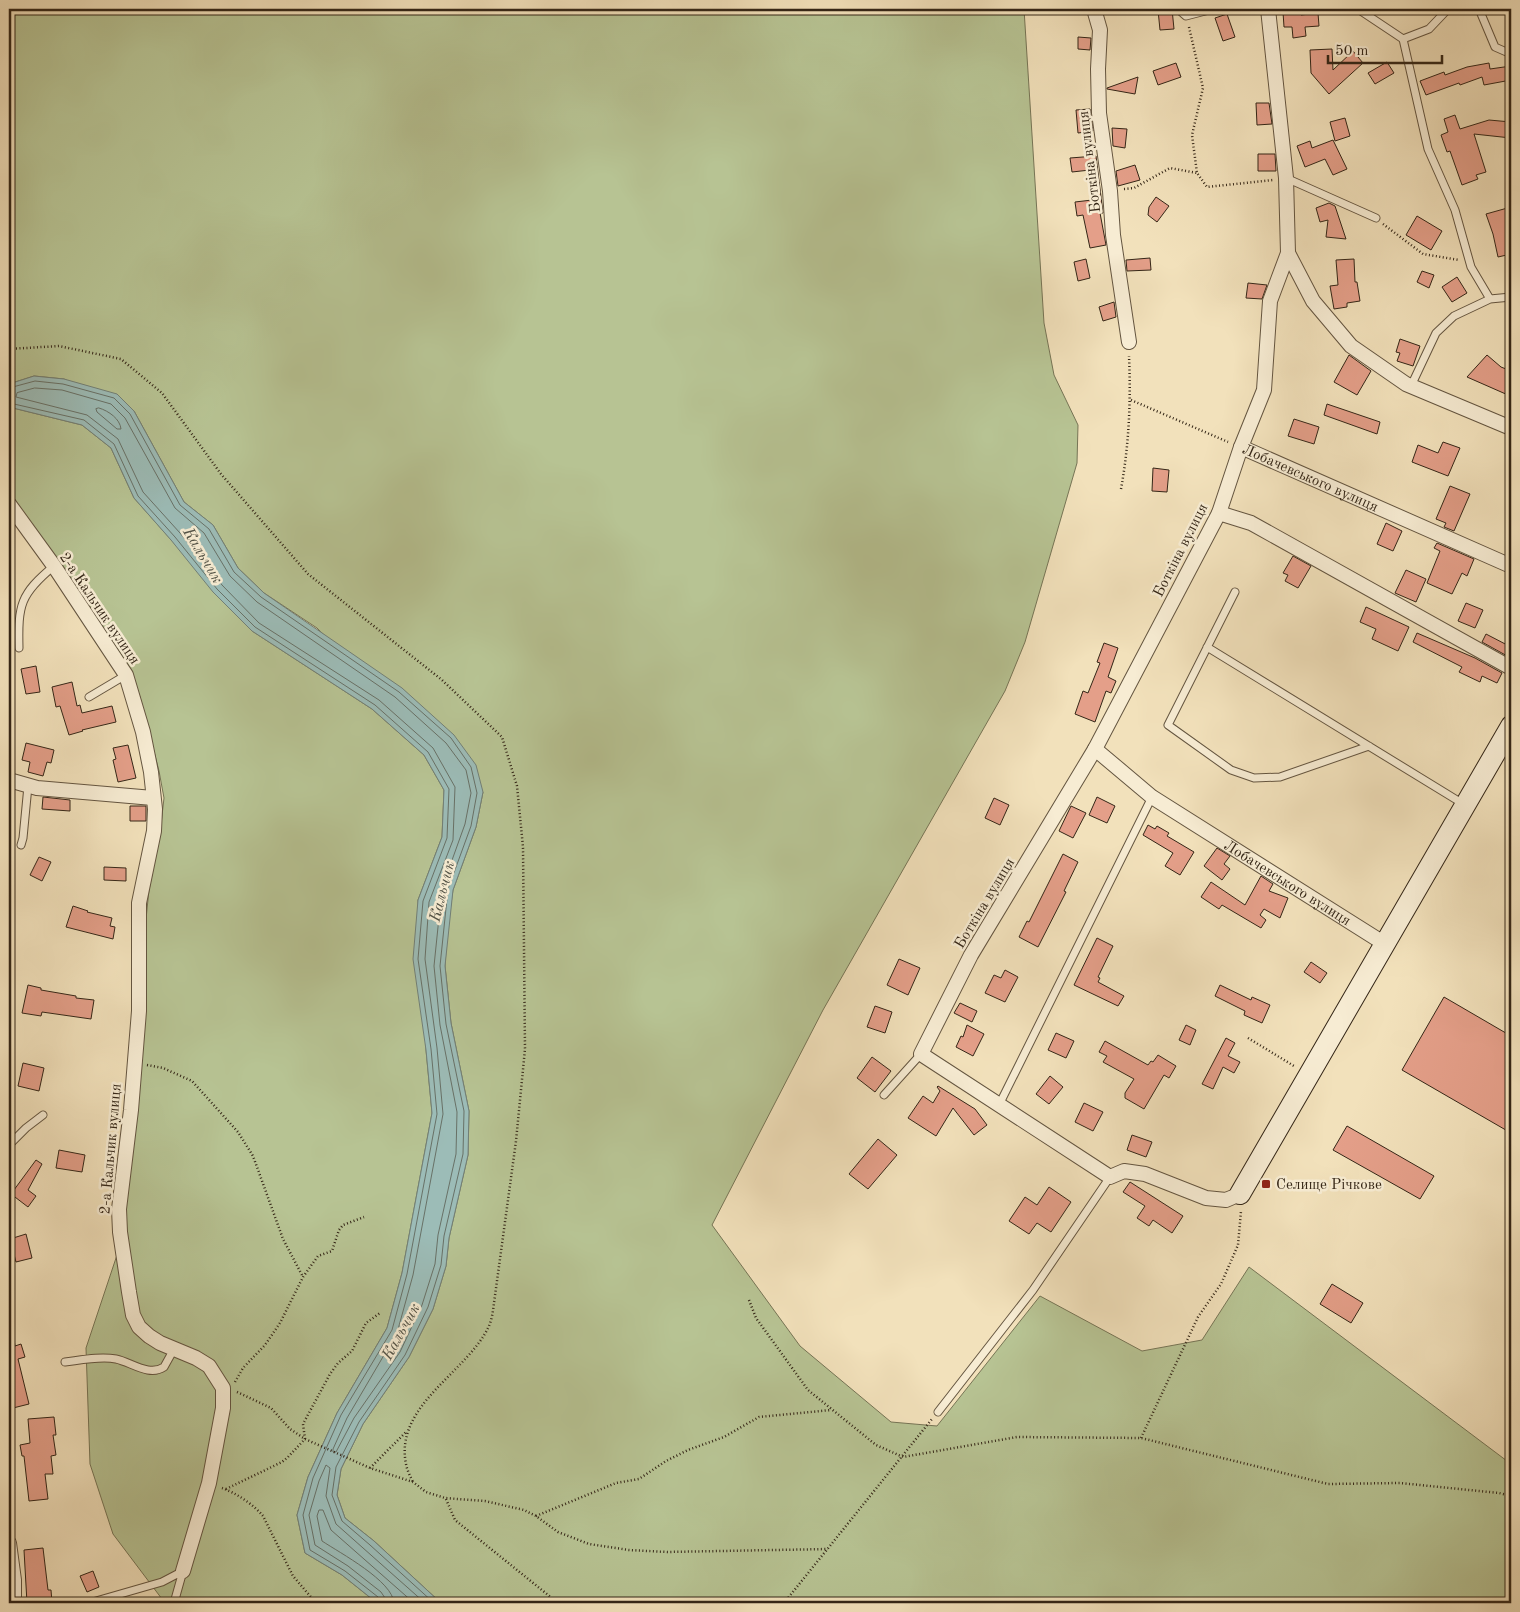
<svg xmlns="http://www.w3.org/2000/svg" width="1520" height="1612" font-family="'Old Standard TT',serif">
	<rect width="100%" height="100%" fill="#f2e1bb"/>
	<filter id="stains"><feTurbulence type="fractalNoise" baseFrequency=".004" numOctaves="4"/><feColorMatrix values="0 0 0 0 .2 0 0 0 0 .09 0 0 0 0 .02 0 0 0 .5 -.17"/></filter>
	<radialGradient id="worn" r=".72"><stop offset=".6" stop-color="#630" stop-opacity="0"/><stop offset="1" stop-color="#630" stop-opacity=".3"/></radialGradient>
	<!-- green -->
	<path fill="#b7c393" stroke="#767455" d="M9 9H1024L1044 323 1054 375 1078 425 1077 463 1025 642 1005 691 823 1010 712 1225 800 1346 891 1422 937 1426 1040 1296 1142 1351 1202 1340 1249 1267 1511 1464V1603H441L374 1541 345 1518 337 1495 341 1469 363 1424 409 1357 433 1309 446 1266 449 1238 468 1155 469 1111 451 1023 445 966 447 931 453 890 476 827 483 792 317 628 264 593 238 568 213 525 184 502 134 411 64 379 34 376 9 384Z
		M13 408 82 425 111 448 134 498 252 631 372 709 424 755 444 790 442 837 418 900 426 1050 432 1113 402 1273 387 1328 337 1413 308 1477 297 1515 305 1553 342 1575 377 1603H165L113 1534 90 1464 86 1348 126 1228 125 1203 146 919 149 890 160 833 164 798 159 771 140 697 132 673 9 494V409Z"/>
	<!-- water -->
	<path fill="#9cbcb7" stroke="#728077" d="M34 376 64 379 117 394 134 411 184 502 213 525 238 568 264 593 402 688 454 735 476 765 483 792 476 827 453 890 445 966 451 1023 469 1111 468 1155 449 1238 446 1266 433 1309 409 1357 363 1424 341 1469 337 1495 345 1518 374 1541 441 1603H377L342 1575 305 1553 297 1515 308 1477 337 1413 387 1328 402 1273 432 1113 426 1050 413 959 418 900 442 837 444 790 424 755 372 709 252 631 213 592 171 540 134 498 111 448 82 425 13 408 9 409V384Z"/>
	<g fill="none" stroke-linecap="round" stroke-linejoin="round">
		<!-- shore -->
		<path stroke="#687167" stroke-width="1" d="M9 388 35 381 63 384 114 398 130 414 180 505 209 529 234 572 261 597 399 692 451 738 471 767 477 793 471 826 448 889 440 966 446 1024 464 1111 463 1154 444 1236 441 1265 428 1307 405 1355 359 1422 336 1467 332 1495 342 1521 370 1545 434 1603
			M35 388 62 390 111 404 125 418 175 508 204 533 230 576 257 602 395 697 446 743 466 770 471 793 465 824 442 888 434 966 440 1025 457 1112 456 1154 438 1235 435 1264 422 1305 400 1352 354 1418 336 1452H333V1449L347 1418 397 1333 413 1275 443 1114 437 1048 425 959 429 902 453 840 455 787 433 748 379 700 259 623 222 585 180 533 143 492 118 439 87 415 16 397 17 393Z
			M9 404H14L84 420 114 444 138 496 175 537 217 589 255 627 375 705 428 752 449 789 447 838 423 901 418 959 431 1049 437 1114 407 1274 392 1330 341 1415 313 1478 303 1515 310 1550 345 1571 378 1597 380 1603
			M99 408C109 411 120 419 121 429H117L97 412 96 409Z
			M386 1603 385 1598 381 1592 348 1566 315 1545 309 1515 319 1481 326 1465 330 1468 326 1496 336 1524 425 1603
			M394 1603C393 1581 340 1553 322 1541L317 1516 319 1510H323L331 1530 414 1603"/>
	</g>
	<!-- building -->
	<path fill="#e49f89" stroke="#342617" d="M1172 9 1174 29 1160 30 1158 10Z
		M1301 10V15L1318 13 1319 26 1305 27 1306 36 1293 38 1292 27H1284L1283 12Z
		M1227 14 1235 37 1223 41 1215 18Z
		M1078 37 1091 38 1090 50 1078 49Z
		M1332 49 1333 70 1353 51 1363 63 1329 94 1311 73 1310 50Z
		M1387 62 1394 73 1375 84 1368 73Z
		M1176 63 1181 77 1158 85 1153 71Z
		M1489 63 1490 69 1511 66V80L1484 85 1482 77 1460 85 1459 83 1426 95 1420 81 1444 72 1445 75 1467 67Z
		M1138 77 1135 94 1107 89V88Z
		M1256 103H1269L1272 124 1257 125Z
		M1090 109 1093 131 1078 133 1076 110Z
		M1455 115 1460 129 1489 120 1511 122V138L1474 134 1486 172 1476 175 1478 179 1462 185 1450 151 1447 152 1441 135 1448 132 1444 119Z
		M1345 118 1350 136 1335 141 1330 122Z
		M1112 128 1127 129 1125 148 1113 146Z
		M1333 140 1347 169 1333 175 1325 159 1305 167 1297 146 1310 141 1312 148Z
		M1258 154H1275L1276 171H1258Z
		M1096 156 1103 213H1100L1106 245 1090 248 1083 215 1077 216 1075 202 1092 200 1090 170 1072 172 1070 158Z
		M1135 165 1140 180 1118 186 1116 171Z
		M1156 197 1169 206 1157 222 1148 215 1149 207Z
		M1329 203 1335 206 1346 239 1326 237 1328 220 1320 222 1316 208Z
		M1511 207V254L1498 257 1493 234 1486 214Z
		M1417 216 1442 231 1431 250 1406 235Z
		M1150 258 1151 270 1127 271 1126 260Z
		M1086 259 1090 278 1078 281 1074 262Z
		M1354 259 1355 282H1357L1360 301 1347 303V307L1334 309 1330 286 1338 285 1336 260Z
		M1422 271 1434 275 1429 288 1417 282Z
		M1457 277 1467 293 1452 302 1442 287Z
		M1248 283 1267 285 1262 299 1246 298Z
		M1114 302 1116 317 1103 321 1099 307Z
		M1400 339 1420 346 1413 366 1397 361 1400 353 1396 352Z
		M1349 355 1371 371 1357 395 1334 382Z
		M1487 355 1501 367 1511 371V388L1508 395 1467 377Z
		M1327 404 1380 422 1377 434 1324 415Z
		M1294 419 1319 427 1314 444 1288 436Z
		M1443 442 1460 448 1448 476 1412 462 1418 445 1438 453Z
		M1153 468 1169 470 1167 492 1152 491Z
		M1450 486 1470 494 1454 531 1444 527 1446 523 1436 519Z
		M1386 523 1402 531 1393 551 1377 544Z
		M1437 543 1474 559 1467 576 1462 573 1452 594 1427 583 1440 551 1434 548Z
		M1293 556 1311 566 1298 588 1285 581 1288 575 1283 573Z
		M1406 570 1426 579 1416 602 1395 593Z
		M1466 603 1483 610 1475 628 1458 621Z
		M1366 607 1409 627 1398 651 1372 639 1376 629 1360 622Z
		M1417 633 1475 658 1502 673 1497 683 1482 676 1480 682 1459 672 1462 667 1413 642Z
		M1486 634 1511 647 1509 657 1482 642Z
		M1104 643 1118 648 1108 677 1116 681 1111 693 1106 691 1095 722 1075 714 1083 691 1088 693 1100 663 1097 662Z
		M36 666 40 692 26 694 21 669Z
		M72 682 77 706 80 705 82 713 112 706 116 722 82 730 83 731 69 735 60 706 56 707 52 687Z
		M26 743 54 750 51 763 47 762 43 776 28 772 30 762 22 760Z
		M128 745 136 778 118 782 113 760 116 759 113 748Z
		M43 797 70 800V811L42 809Z
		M1097 797 1115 806 1107 823 1089 815Z
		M994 798 1009 805 1000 825 985 818Z
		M130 806H146V821H130Z
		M1071 806 1086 813 1073 838 1059 831Z
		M1148 825 1155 829 1157 826 1169 833 1167 836 1194 852 1180 875 1165 866 1173 853 1143 835Z
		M1217 848 1230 856 1224 864 1230 869 1222 880 1204 866Z
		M1063 854 1078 862 1064 891 1066 892 1038 947 1019 937 1027 921 1029 922Z
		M39 857 51 862 42 881 30 875Z
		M104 867 126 868V881L104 880Z
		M1261 876 1273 884 1269 891 1288 898 1280 918 1264 909 1260 915 1266 920 1261 928 1222 905 1219 909 1201 897 1211 882 1245 905Z
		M73 906 88 911 87 912 112 918 110 926 115 927 113 939 66 927Z
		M1097 938 1113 946 1098 977 1100 978 1098 982 1124 996 1118 1006 1074 985Z
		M899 959 920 968 908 995 887 985Z
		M1311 962 1327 973 1320 983 1304 972Z
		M1005 970 1018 977 1005 1002 985 993 994 975 1001 978Z
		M28 985 41 988V990L76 996V998L94 1000 91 1019 42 1012 41 1016 22 1013Z
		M1220 985 1251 1000 1252 997 1270 1005 1262 1023 1244 1015 1245 1011 1215 996Z
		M1444 997 1511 1036V1133L1402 1070Z
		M960 1003 977 1011 972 1022 954 1013Z
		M875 1006 892 1012 885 1033 867 1027Z
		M967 1025 984 1034 973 1056 956 1047 961 1036 963 1037Z
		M1186 1025 1196 1030 1190 1045 1179 1040Z
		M1056 1033 1074 1041 1066 1058 1048 1050Z
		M1226 1038 1235 1043 1228 1056 1240 1062 1234 1073 1223 1067 1213 1089 1202 1084Z
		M1105 1041 1148 1065 1151 1061 1153 1062 1158 1055 1176 1066 1169 1078 1164 1075 1144 1109 1125 1098V1093L1134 1079 1103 1062 1107 1056 1099 1052Z
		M872 1057 891 1071 875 1092 857 1078Z
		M23 1063 44 1068 39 1091 18 1086Z
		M1050 1076 1063 1087 1049 1104 1036 1094Z
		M938 1086 975 1109 987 1125 974 1135 953 1108 936 1136 908 1118 923 1096 933 1103 940 1091 937 1087Z
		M1084 1103 1103 1112 1093 1131 1075 1122Z
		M1347 1126 1434 1176 1420 1199 1333 1150Z
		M1132 1135 1152 1142 1146 1157 1127 1150Z
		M878 1139 897 1155 868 1189 849 1174Z
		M59 1150 85 1155 82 1172 56 1168Z
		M36 1160 42 1164 28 1190 36 1196 28 1207 11 1194Z
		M1130 1182 1183 1216 1172 1233 1153 1220 1149 1226 1137 1218 1145 1206 1123 1192Z
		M1049 1187 1071 1202 1051 1232 1037 1223 1029 1234 1009 1221 1025 1197 1037 1205Z
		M26 1234 32 1258 16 1262 10 1239Z
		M1332 1284 1363 1303 1351 1323 1320 1304Z
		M14 1339 15 1346 21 1344 25 1357 18 1359 29 1404 9 1409V1340Z
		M54 1417 56 1435H53L56 1455 51 1456 53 1474H45L48 1499 29 1501 24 1456H22L20 1445 30 1443 28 1419Z
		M43 1548 48 1590H51L52 1603H27L24 1550Z
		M93 1571 99 1587 87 1592 80 1576Z"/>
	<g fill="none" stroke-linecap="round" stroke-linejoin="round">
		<!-- lane casing -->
		<g stroke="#645540" stroke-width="9">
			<path id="lane" d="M1178 9 1186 16 1213 9
				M1358 9 1403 39 1428 149 1455 210 1471 267 1490 299
				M1479 9 1495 47 1511 54
				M1403 39 1429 29 1448 9
				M1286 178 1376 218
				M1411 386 1436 333 1454 316 1490 299 1511 297
				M1235 592 1168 725 1231 770 1254 778 1280 777 1369 746
				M1207 647 1465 805
				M19 648C18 605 20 594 54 566
				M89 697 126 675
				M21 845 23 838 28 786
				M884 1095 921 1054
				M999 1105 1152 797
				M9 1145 26 1128 43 1115
				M65 1362C81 1360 100 1356 116 1359 131 1362 149 1377 164 1367L174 1349
				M938 1412 1033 1290 1110 1177
				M89 1603 162 1582 183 1571
				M174 1603 183 1571"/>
		</g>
		<!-- street casing -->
		<g stroke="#645540" stroke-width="16">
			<g id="street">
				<path d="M1094 9 1100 30 1098 69 1099 113 1110 191 1113 235 1129 342"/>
				<path d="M1288 253 1313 301 1351 346 1406 384 1511 428"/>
				<path id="s1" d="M1241 447 1511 566"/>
				<path d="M9 504 54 566 126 675 143 732 151 772 155 809 154 831 139 903V1011L131 1110 119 1209 120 1232 129 1292 133 1315 139 1327 149 1336 160 1343 196 1358 209 1366 223 1388V1408L209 1483 183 1571"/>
				<path d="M1219 513 1251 523 1511 668"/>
				<path id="s2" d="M1095 749 1152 797 1385 944"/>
				<path d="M9 780 37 788 153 798"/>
				<path d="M1240 1194 1226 1200 1206 1198 1145 1174 1124 1171 1110 1177 921 1054 971 955 1095 749 1219 513 1241 447 1264 390 1270 301 1288 253 1286 178 1268 9"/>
				<path d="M9 1543 14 1580V1603"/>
			</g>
		</g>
		<!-- secondary casing -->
		<g stroke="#342617" stroke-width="22">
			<path id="secondary" d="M1240 1194 1511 726"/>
		</g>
		<!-- path -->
		<path stroke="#342617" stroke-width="2.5" stroke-dasharray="1 2.5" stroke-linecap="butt" d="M1189 27 1203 88 1192 135 1197 173 1207 187 1273 180
			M1124 189 1134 188 1170 168 1197 173
			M1383 224 1423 254 1459 260
			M9 349 59 346 121 359 162 393 221 474 308 574 442 680 502 737 517 786 523 847 525 1049 516 1141 494 1303C493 1311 492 1319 489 1326 468 1372 394 1405 406 1464 407 1470 410 1476 413 1482
			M1131 400 1228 442
			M1121 489C1129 445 1131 401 1129 356
			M1248 1038 1294 1066
			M147 1065 163 1068 192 1081 238 1132 253 1156 283 1239 303 1277
			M749 1300 756 1318 808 1390 876 1445 903 1457 1017 1437 1141 1438 1328 1484 1400 1483 1499 1493 1511 1496
			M235 1382 243 1368 265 1345 280 1323 303 1277 318 1256 332 1251 339 1230 343 1225 364 1217
			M237 1392 271 1408 290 1429 305 1439 370 1468 413 1482 426 1492 445 1498 485 1501 524 1510 536 1516 558 1532 589 1544 629 1550 667 1552 828 1549
			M1141 1438 1198 1317 1221 1284 1238 1245 1241 1211
			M305 1439 303 1424 330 1374 338 1363 352 1351 366 1323 380 1313
			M370 1468 407 1431
			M222 1488C236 1493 253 1504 263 1516L293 1576 316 1603
			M226 1489 282 1462 288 1457 305 1439
			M446 1499 455 1520 558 1603
			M536 1516 616 1483 639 1479 666 1461 688 1450 724 1437 759 1417 831 1410
			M784 1603 932 1419"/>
		<!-- lane -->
		<use href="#lane" stroke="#f7ecd3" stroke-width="7"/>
		<!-- street -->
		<use href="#street" stroke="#f7ecd3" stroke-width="14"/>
		<!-- secondary -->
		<use href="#secondary" stroke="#f7ecd3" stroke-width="20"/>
	</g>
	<!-- markers -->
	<rect fill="#8f2418" stroke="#f7ecd3" stroke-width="2" x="1261" y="1179" width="10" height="10" rx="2.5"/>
	<g text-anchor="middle" stroke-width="5" stroke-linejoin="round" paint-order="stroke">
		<!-- street labels -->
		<g font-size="15" fill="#342617" stroke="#f7ecd3">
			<text transform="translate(1089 162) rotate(-97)" y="5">Боткіна вулиця</text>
			<text dy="5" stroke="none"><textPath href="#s1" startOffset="76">Лобачевського вулиця</textPath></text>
			<text transform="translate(1180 550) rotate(-63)" y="5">Боткіна вулиця</text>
			<text transform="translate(100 608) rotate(56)" y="5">2-а Кальчик вулиця</text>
			<text dy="5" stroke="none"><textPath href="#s2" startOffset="235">Лобачевського вулиця</textPath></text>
			<text transform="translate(984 903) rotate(-59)" y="5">Боткіна вулиця</text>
			<text transform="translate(110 1149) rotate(-85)" y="5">2-а Кальчик вулиця</text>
		</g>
		<!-- poi labels -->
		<g font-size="15" fill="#342617" stroke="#f7ecd3" text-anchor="start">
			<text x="1276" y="1189">Селище Річкове</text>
		</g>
		<!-- water labels -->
		<g font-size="16" font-style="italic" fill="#535347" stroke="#f7ecd3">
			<text transform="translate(204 555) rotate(59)" y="6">Кальчик</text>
			<text transform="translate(441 891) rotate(-76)" y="6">Кальчик</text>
			<text transform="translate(400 1331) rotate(-61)" y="6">Кальчик</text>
		</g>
	</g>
	<!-- margin -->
	<rect width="1520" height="1612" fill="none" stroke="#f2e1bb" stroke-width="30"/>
	<rect x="10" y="10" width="1500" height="1592" fill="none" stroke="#342617" stroke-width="2.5"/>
	<rect x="15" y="15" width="1490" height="1582" fill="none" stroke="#342617"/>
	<!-- scale -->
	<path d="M1328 55v8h114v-8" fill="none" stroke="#342617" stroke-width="2.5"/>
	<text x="1335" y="55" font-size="15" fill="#342617" stroke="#f7ecd3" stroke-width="4" paint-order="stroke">50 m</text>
	<rect width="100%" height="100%" filter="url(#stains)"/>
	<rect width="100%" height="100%" fill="url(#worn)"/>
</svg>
